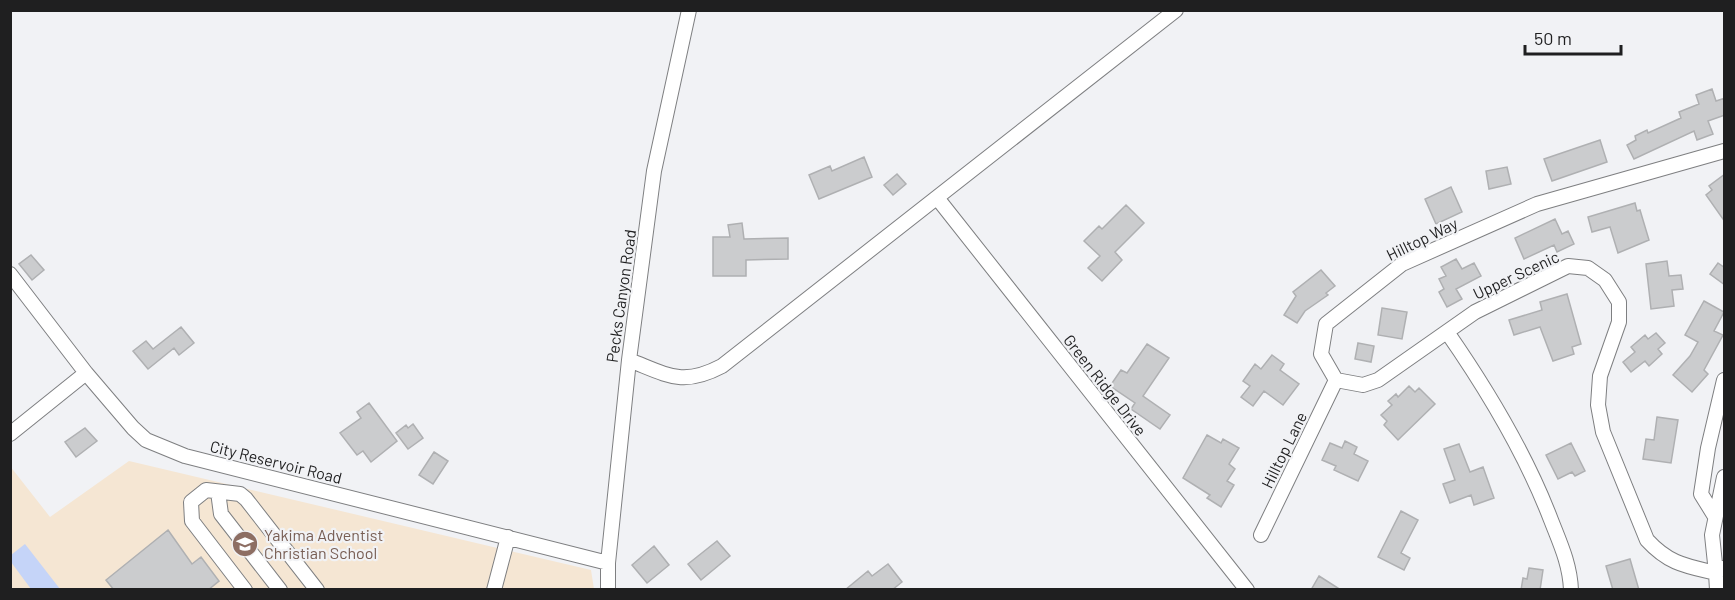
<svg xmlns="http://www.w3.org/2000/svg" width="1735" height="600" font-family="Barlow,sans-serif">
	<rect width="100%" height="100%" fill="#f1f2f5"/>
	<!-- education -->
	<path fill="#f5e6d3" d="M129 461 591 570 594 589H11L10 466 50 517Z"/>
	<!-- green -->
	<path fill="#c5d4f8" d="M25 544 60 589H31L11 562V555Z"/>
	<!-- building -->
	<path fill="#cbccce" stroke="#afb0b2" stroke-width="1.5" d="M1712 89 1716 101 1725 98V115L1708 121 1713 134 1697 140 1694 131 1634 159 1627 145 1636 140 1635 136 1647 130 1648 133 1681 118 1679 112 1699 104 1696 95Z
		M1600 140 1607 162 1552 181 1544 159Z
		M864 157 872 177 819 199 809 175 830 166 832 171Z
		M1507 167 1511 184 1489 189 1486 171Z
		M897 174 906 184 893 195 884 185Z
		M1725 174V222L1706 195 1712 190 1709 186Z
		M1451 187 1462 212 1436 224 1425 199Z
		M1635 203 1637 211 1640 210 1649 240 1618 253 1610 227 1592 232 1588 217Z
		M1126 205 1144 223 1115 252 1122 260 1102 281 1088 268 1100 256 1084 241 1099 226 1102 229Z
		M1555 219 1562 234 1568 231 1574 244 1557 252 1554 245 1524 259 1515 238Z
		M742 223 744 239 788 238V259L746 260V276H713V237H730L728 225Z
		M31 255 44 270 32 280 19 264Z
		M1456 259 1462 269 1474 263 1481 276 1456 289 1462 299 1447 307 1439 292 1444 289 1439 279 1446 276 1441 267Z
		M1667 261 1669 276 1681 275 1683 289 1672 290 1674 306 1651 309 1646 264Z
		M1718 263 1725 268V285L1710 274Z
		M1321 270 1335 286 1326 293 1328 295 1305 311 1297 323 1284 315 1296 296 1293 292Z
		M1567 294 1581 344 1572 347 1574 354 1553 361 1540 327 1514 335 1509 320 1542 310 1540 302Z
		M1704 301 1724 312 1714 331 1723 335 1704 370 1708 374 1692 392 1673 375 1690 356 1698 342 1685 335Z
		M1382 308 1407 312 1402 339 1378 335Z
		M181 327 194 343 179 355 174 348 148 369 133 351 146 341 153 349Z
		M1656 333 1665 343 1658 349 1662 354 1649 366 1645 361 1631 372 1623 362 1635 352 1631 347 1645 335 1648 339Z
		M1358 343 1374 346 1371 362 1355 359Z
		M1147 344 1169 358 1143 396 1170 415 1160 429 1131 409 1135 403 1110 386 1121 370 1127 373Z
		M1272 355 1284 364 1280 370 1299 384 1283 405 1264 391 1253 406 1241 397 1250 386 1243 381 1255 364 1261 369Z
		M1409 386 1415 392 1419 388 1435 404 1398 440 1384 425 1387 421 1381 415 1392 405 1388 401 1396 394 1398 397Z
		M369 403 397 441 371 462 363 451 357 455 340 433 361 418 357 412Z
		M1657 417 1678 420 1671 463 1643 459 1646 439 1654 440Z
		M413 424 423 438 408 449 396 433 406 425 408 428Z
		M85 428 97 441 76 457 65 442Z
		M1207 435 1221 443 1223 439 1239 448 1229 464 1235 469 1227 481 1234 485 1221 507 1207 498 1210 495 1183 478Z
		M1345 441 1357 447 1354 454 1368 461 1358 481 1334 470 1336 466 1322 460 1330 443 1342 448Z
		M1571 443 1585 471 1575 476 1572 472 1558 479 1546 455Z
		M1459 444 1470 472 1483 467 1494 498 1474 505 1471 495 1450 503 1443 484 1455 480 1444 449Z
		M434 452 448 461 433 484 419 475Z
		M1401 511 1418 520 1401 553 1410 558 1404 570 1378 557Z
		M168 530 192 564 201 557 219 581 208 590H114L106 580Z
		M717 541 730 556 701 580 688 564Z
		M654 546 669 565 647 583 632 565Z
		M1630 559 1639 590H1613L1606 566Z
		M888 564 902 582 892 590H845L868 571 872 576Z
		M1529 568 1543 570 1540 590H1521L1523 578 1527 579Z
		M1319 576 1341 590H1311Z"/>
	<g fill="none" stroke-linecap="round" stroke-linejoin="round">
		<!-- minor casing -->
		<g stroke="#7e7f81" stroke-width="16">
			<path id="minor" d="M1724 151 1537 204 1402 264 1326 324 1321 354 1336 380 1363 385 1378 380 1475 312 1568 266 1588 268 1605 280 1619 302V322L1600 376 1598 405 1603 432 1647 540C1669 564 1686 566 1716 573L1712 535 1724 477
				M938 199 1247 590
				M10 274 86 373 133 428 146 440 185 456 608 563
				M1447 332C1488 391 1525 452 1551 520 1560 543 1570 564 1571 590
				M629 360C668 375 682 387 722 366L1176 10
				M10 434 86 373
				M218 492 221 514 280 590
				M1714 515 1701 494 1708 448 1724 380
				M1261 535 1336 380
				M245 590 192 521 191 502 206 490 240 494 246 499 317 590
				M494 590 508 537
				M608 590V563L629 360 654 171 689 10
				M1717 590 1716 573 1723 568"/>
		</g>
		<!-- minor -->
		<use href="#minor" stroke="#fff" stroke-width="14"/>
	</g>
	<!-- icons -->
	<defs>
		<g id="school-disc" transform="scale(1.35)"><circle r="9.5" fill="#8d6e63" stroke="#f1f2f5"/><path d="M0-5L7-2L0 1L-7-2ZM-4 1L0 2.5L4 1V4Q0 6-4 4Z" fill="#fff"/></g>
	</defs>
	<g fill-rule="evenodd">
		<use href="#school-disc" x="245" y="544"/>
	</g>
	<g text-anchor="middle" stroke-width="4.5" stroke-linejoin="round" paint-order="stroke">
		<!-- street labels -->
		<g font-size="16" fill="#1f1f20" stroke="#f1f2f5">
			<text transform="translate(1422 239) rotate(-26)" y="6">Hilltop Way</text>
			<text transform="translate(1516 275) rotate(-25)" y="6">Upper Scenic</text>
			<text transform="translate(621 296) rotate(-82)" y="6">Pecks Canyon Road</text>
			<text transform="translate(1105 385) rotate(52)" y="6">Green Ridge Drive</text>
			<text transform="translate(1284 450) rotate(-64)" y="6">Hilltop Lane</text>
			<text transform="translate(276 462) rotate(14)" y="6">City Reservoir Road</text>
		</g>
		<!-- education labels -->
		<g font-size="16" fill="#785e54" stroke="#f1f2f5" text-anchor="start">
			<text x="264" y="541">Yakima Adventist<tspan x="264" dy="18">Christian School</tspan></text>
		</g>
	</g>
	<!-- border -->
	<rect width="1735" height="600" fill="none" stroke="#1f1f20" stroke-width="24"/>
	<!-- scale -->
	<path d="M1525 45v9h96v-9" fill="none" stroke="#1f1f20" stroke-width="3"/>
	<text x="1534" y="45" font-size="18" fill="#1f1f20" stroke="#f1f2f5" stroke-width="4.5" paint-order="stroke">50 m</text>
</svg>
